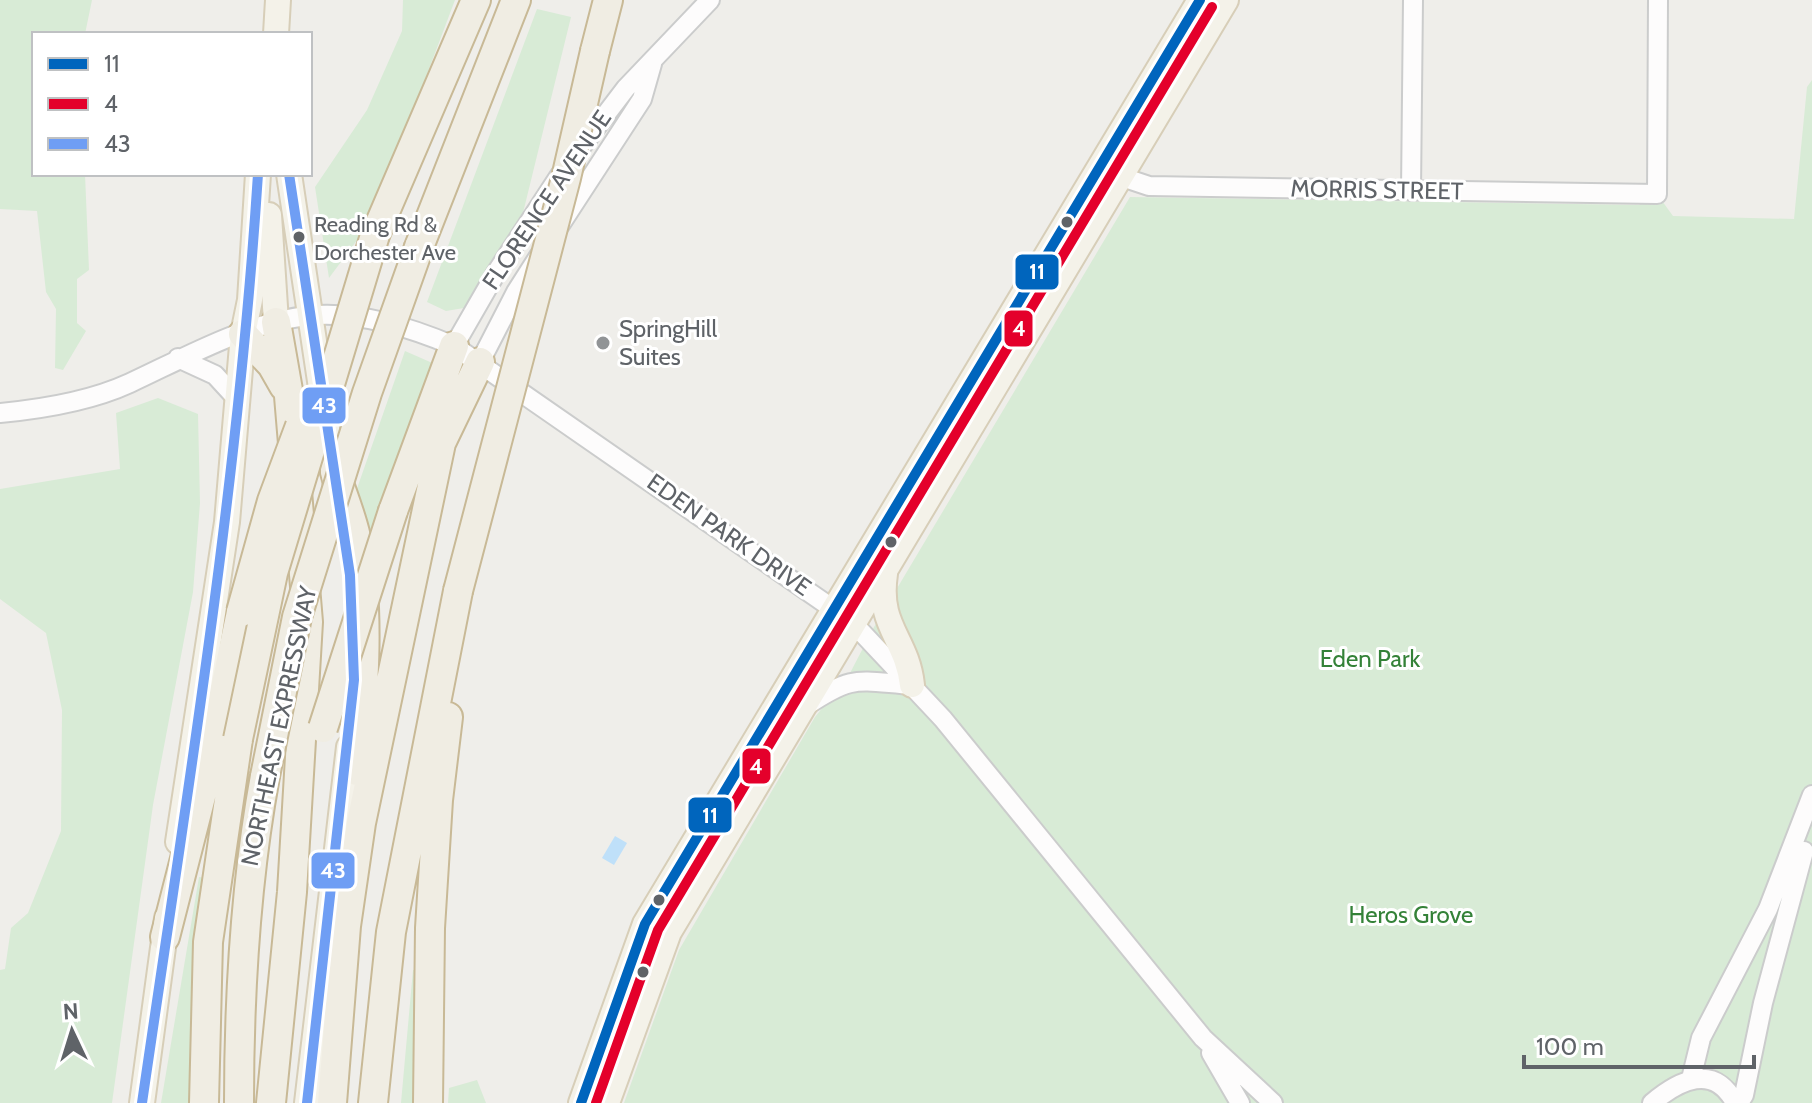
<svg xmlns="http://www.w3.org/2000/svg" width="1812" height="1103" font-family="Cabin,sans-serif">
	<rect width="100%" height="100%" fill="#efeeea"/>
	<!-- green -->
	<path fill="#d8ebd6" d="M0 0H92L85 34H34V174H85L89 270 77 279V323L86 331 63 370 55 368 56 309 46 292 37 211 0 209Z
		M403 0H455L372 220 329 278 315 187 367 110 402 31Z
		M537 9 571 17 522 217 464 308 446 311 427 302Z
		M1812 80V1103H624L679 950 815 717 849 675 874 627 1130 197 1639 205 1657 194 1673 216 1794 219 1807 87Z
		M405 351 437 365 366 561 353 500Z
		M158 398 198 414 200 503 193 592 153 805 112 1103H0V970L5 969 11 928 28 913 61 831 62 710 46 633 0 599V489L120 469 116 413Z
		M199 877 206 878 190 1103H161Z
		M420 969 418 1103H401L413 970Z
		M477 1080 486 1103H448L449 1088Z"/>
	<!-- water -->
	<path fill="#bfe0f9" d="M615 836 627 843 614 865 602 858Z"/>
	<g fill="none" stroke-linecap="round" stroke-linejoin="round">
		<!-- minor casing -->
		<g stroke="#cbcccc" stroke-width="22">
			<path id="minor" d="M578 151 626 88 710 0
				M1110 173 1149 186 1657 194 1658 0
				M1411 191 1413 0
				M560 225 642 99 652 64
				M454 346 496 273 560 175
				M178 358 215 375 237 399
				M480 362 516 292 539 256
				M0 413C43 409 91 401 130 383 186 357 244 324 306 316 356 310 409 327 454 346L852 622 943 719 1203 1038 1273 1103
				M806 706C854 674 857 681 912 685
				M1211 1053 1240 1103
				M1691 1079 1701 1038 1768 909 1812 795
				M1652 1103C1678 1081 1714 1062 1735 1103
				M1739 1103 1744 1095 1763 1003 1804 851"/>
		</g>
		<!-- major casing -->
		<g stroke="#d7ceb8" stroke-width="28">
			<path id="major" d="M276 34 278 0
				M289 174 336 488
				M269 215 276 322
				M885 574C877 627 907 638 912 685
				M178 842 227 522 243 334 250 300 258 174
				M142 1103 167 918
				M307 1103 349 747
				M581 1103 645 924 1200 0
				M607 1103 669 932 1226 0"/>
		</g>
		<!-- highway casing -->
		<g stroke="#c8b996" stroke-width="32">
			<path id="highway" d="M595 51 608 0
				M375 235 476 0
				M419 247 516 0
				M243 334 272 365 284 386
				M335 472C342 493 351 515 356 537 371 612 363 695 357 771
				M393 511 454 346
				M165 937 209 765 241 612
				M204 1103 208 942 238 739
				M239 1103C239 993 245 885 265 776
				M271 1103 292 892 308 622 289 396 276 322
				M332 1103 346 926 361 823 441 443 480 362
				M373 1103 391 932 458 591
				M428 1103 430 928 438 800 448 717"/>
		</g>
		<!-- minor -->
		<use href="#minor" stroke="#fdfcfc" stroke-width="18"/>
		<!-- major -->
		<use href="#major" stroke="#f4f2e9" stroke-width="24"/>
		<!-- highway -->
		<use href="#highway" stroke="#f0ede3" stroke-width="28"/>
		<!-- highway-bridge casing -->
		<g stroke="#c8b996" stroke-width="32" stroke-linecap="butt">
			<path id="highway-bridge" d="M458 591 566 178 595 51
				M241 612 272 501 300 426
				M323 728 393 511
				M238 739 273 573 375 235
				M265 776 297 617 367 393 419 247"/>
		</g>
		<!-- highway-bridge -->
		<use href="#highway-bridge" stroke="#f0ede3" stroke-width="28"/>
		<!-- bus-1 casing -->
		<g stroke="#fff" stroke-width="16">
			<path id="bus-1" d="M581 1103 645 924 1200 0"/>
		</g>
		<!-- bus-2 casing -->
		<g stroke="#fff" stroke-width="16">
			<path id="bus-2" d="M596 1103 658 930 1212 7"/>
		</g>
		<!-- bus-3 casing -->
		<g stroke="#fff" stroke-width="16">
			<path id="bus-3" d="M289 174 350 575 354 680 307 1103
				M142 1103C187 794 238 486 258 174"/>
		</g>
		<!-- bus-1 -->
		<use href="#bus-1" stroke="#0065bd" stroke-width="10"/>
		<!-- bus-2 -->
		<use href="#bus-2" stroke="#e4002b" stroke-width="10"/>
		<!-- bus-3 -->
		<use href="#bus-3" stroke="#6f9ef4" stroke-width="10"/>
	</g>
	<!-- markers -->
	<g fill="#5f6368" stroke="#fff" stroke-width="3">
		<circle cx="1067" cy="222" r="7"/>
		<circle cx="299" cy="237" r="7"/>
		<circle cx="891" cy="542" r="7"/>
		<circle cx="659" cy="900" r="7"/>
		<circle cx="643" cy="972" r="7"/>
	</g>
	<circle fill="#919496" stroke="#fff" stroke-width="3" cx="603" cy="343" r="8"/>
	<g text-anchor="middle" stroke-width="6" stroke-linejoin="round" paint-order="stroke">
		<!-- bus labels -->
		<g font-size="22" fill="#5f6368" stroke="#fff" text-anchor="start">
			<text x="314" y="232">Reading Rd &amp;<tspan x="314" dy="28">Dorchester Ave</tspan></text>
		</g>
		<!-- street labels -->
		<g font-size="24" fill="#5f6368" stroke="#fff">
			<text transform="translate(1377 190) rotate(1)" y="8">MORRIS STREET</text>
			<text transform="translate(547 200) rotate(-56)" y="8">FLORENCE AVENUE</text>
			<text transform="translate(729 535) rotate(35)" y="8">EDEN PARK DRIVE</text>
			<text transform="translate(279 726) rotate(-78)" y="8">NORTHEAST EXPRESSWAY</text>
		</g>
		<!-- poi labels -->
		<g font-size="24" fill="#5f6368" stroke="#fff" text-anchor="start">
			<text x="619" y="337">SpringHill<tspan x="619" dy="28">Suites</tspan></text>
		</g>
		<!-- park labels -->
		<g font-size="24" fill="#348238" stroke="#fff">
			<text x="1370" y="667">Eden Park</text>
			<text x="1411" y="923">Heros Grove</text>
		</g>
	</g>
	<g stroke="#fff" stroke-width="3">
		<rect x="1014" y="253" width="46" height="38" rx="8" fill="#0065bd"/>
		<rect x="1003" y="309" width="31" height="39" rx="8" fill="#e4002b"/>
		<rect x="301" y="386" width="46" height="39" rx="8" fill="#6f9ef4"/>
		<rect x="741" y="747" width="31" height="38" rx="8" fill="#e4002b"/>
		<rect x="687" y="796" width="46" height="38" rx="8" fill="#0065bd"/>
		<rect x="310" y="851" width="46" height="39" rx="8" fill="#6f9ef4"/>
	</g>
	<g font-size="22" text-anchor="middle" font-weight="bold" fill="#fff">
		<text x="1037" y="279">11</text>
		<text x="1019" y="336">4</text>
		<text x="324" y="413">43</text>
		<text x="756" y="774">4</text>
		<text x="710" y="823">11</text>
		<text x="333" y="878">43</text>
	</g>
	<!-- legend -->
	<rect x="32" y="32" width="280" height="144" fill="#ffffff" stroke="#bfc1c3" stroke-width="2"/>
	<rect x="48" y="58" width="40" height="12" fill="#0065bd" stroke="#bfc1c3" stroke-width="2"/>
	<text x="104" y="72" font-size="24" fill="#5f6368">11</text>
	<rect x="48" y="98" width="40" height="12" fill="#e4002b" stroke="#bfc1c3" stroke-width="2"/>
	<text x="104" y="112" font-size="24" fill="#5f6368">4</text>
	<rect x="48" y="138" width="40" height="12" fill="#6f9ef4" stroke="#bfc1c3" stroke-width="2"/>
	<text x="104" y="152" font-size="24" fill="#5f6368">43</text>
	<!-- north arrow -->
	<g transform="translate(72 1031) rotate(356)" stroke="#ffffff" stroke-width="6" paint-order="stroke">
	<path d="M0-6L14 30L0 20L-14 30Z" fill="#5f6368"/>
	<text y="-12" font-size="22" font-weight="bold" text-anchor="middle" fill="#5f6368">N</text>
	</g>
	<!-- scale -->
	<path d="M1524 1055v12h230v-12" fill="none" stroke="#5f6368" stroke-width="4"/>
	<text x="1536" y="1055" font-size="24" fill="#5f6368" stroke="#ffffff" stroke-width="6" paint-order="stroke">100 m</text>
</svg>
